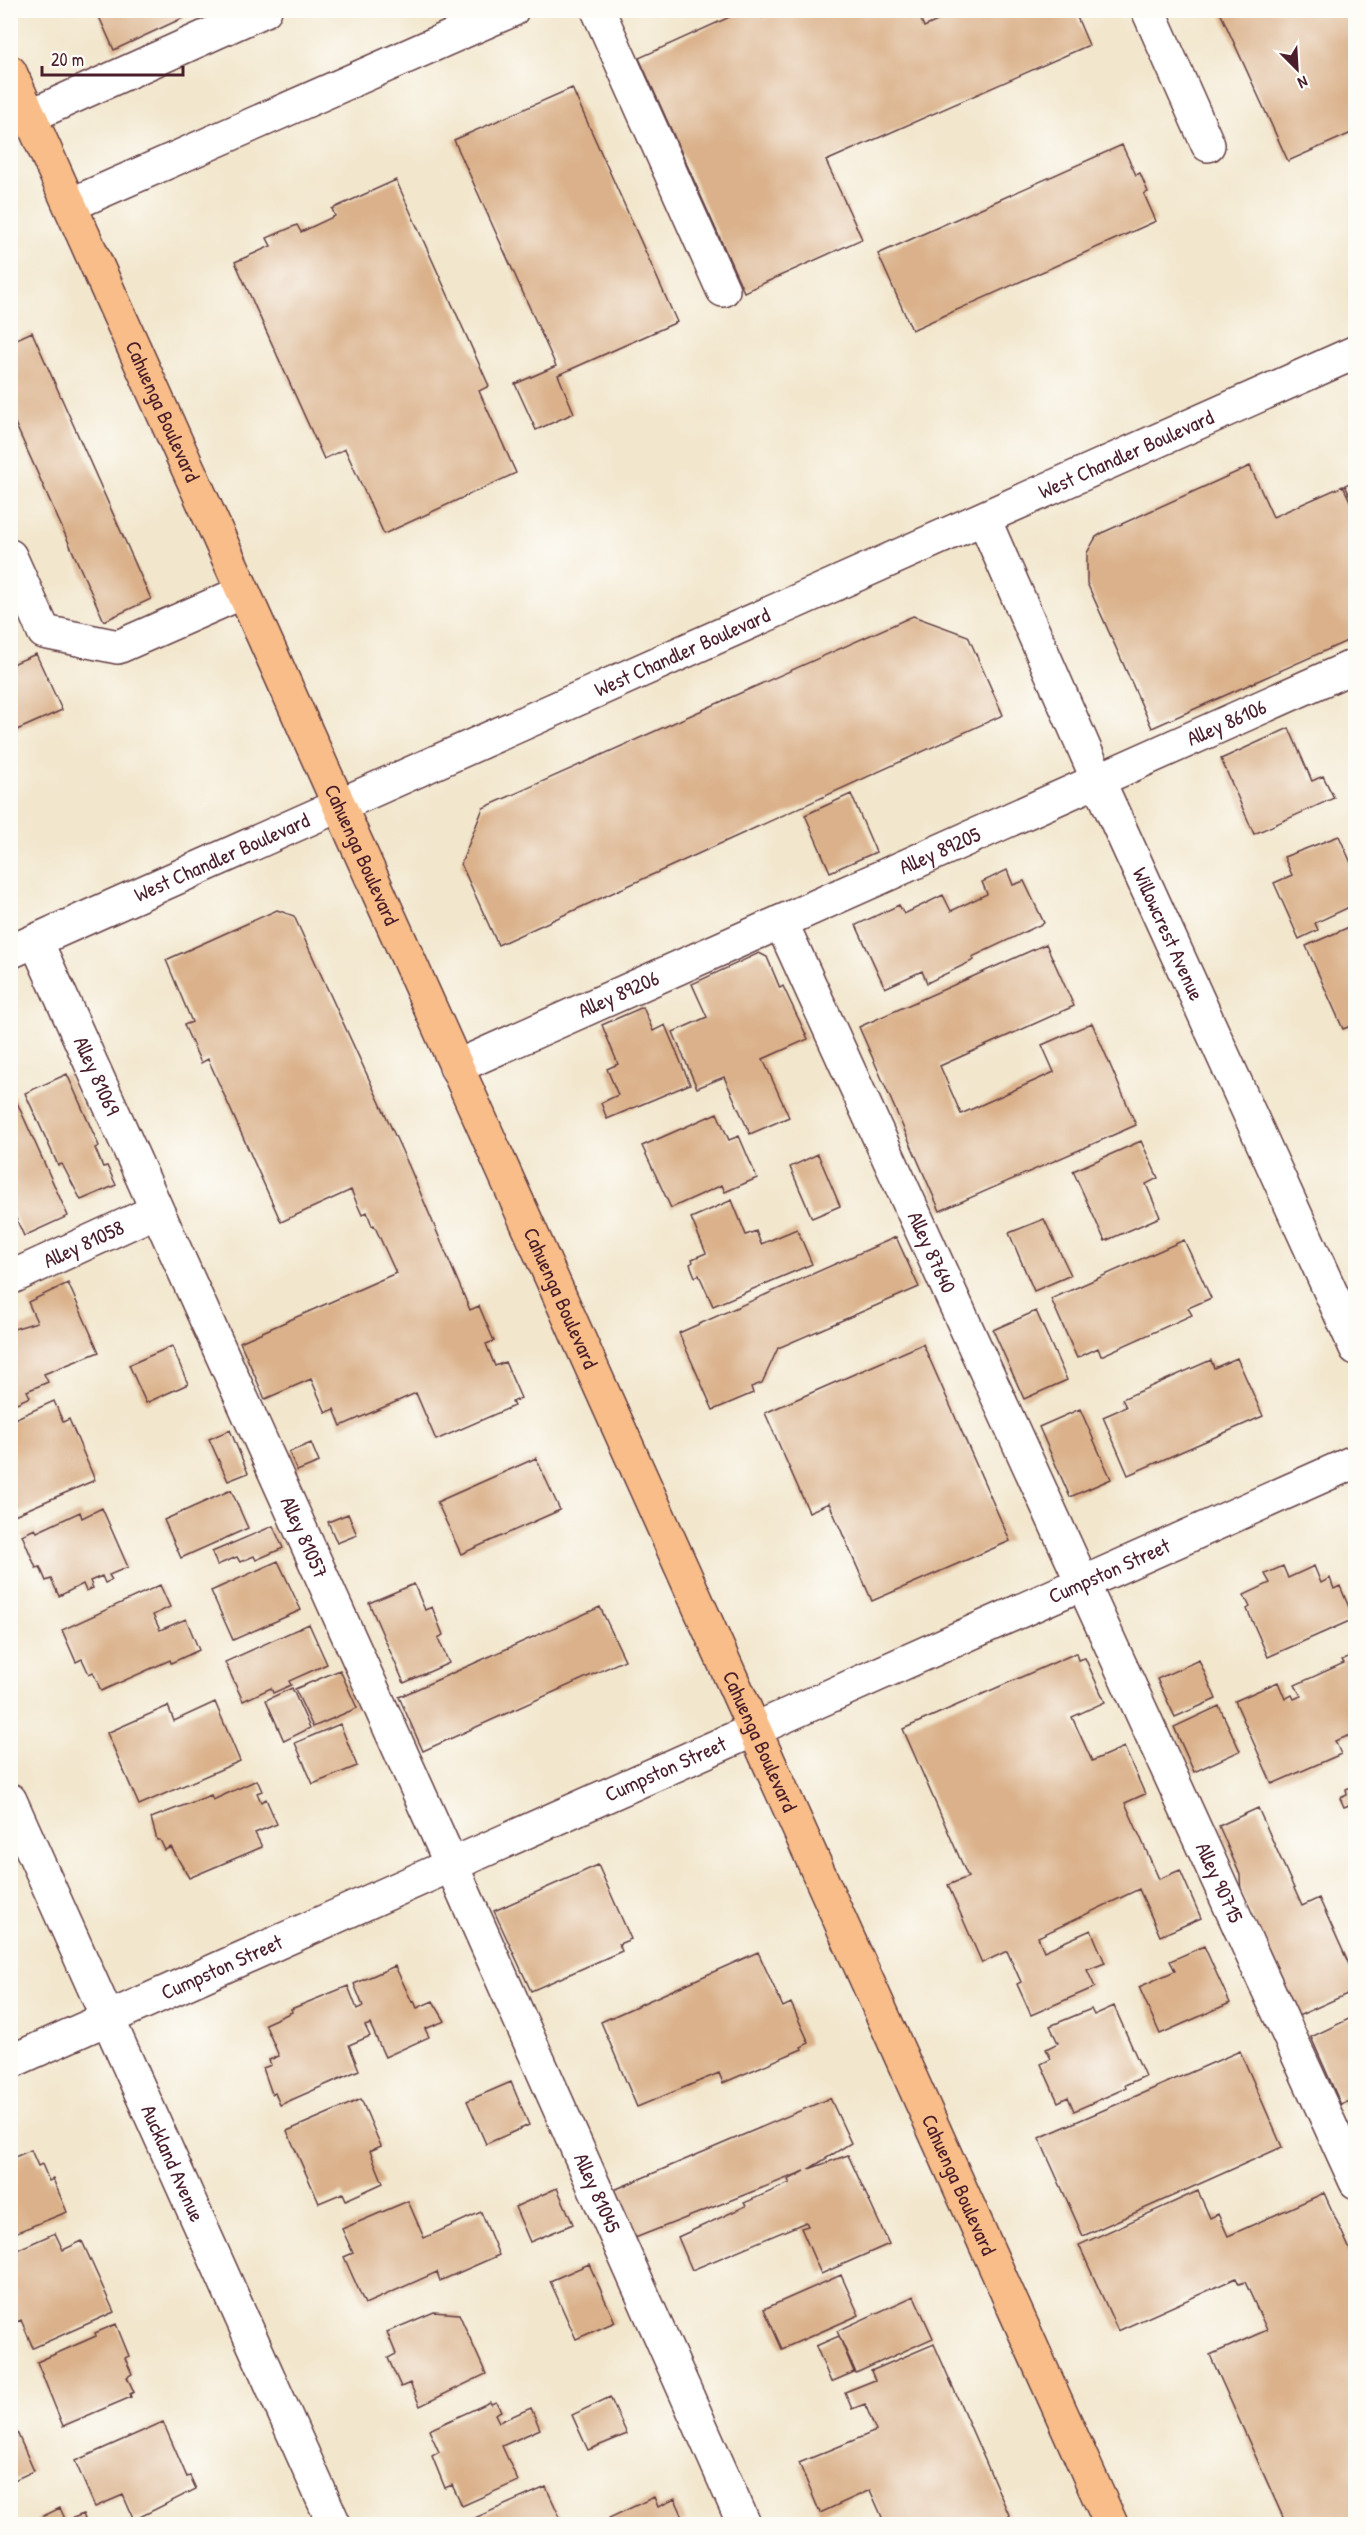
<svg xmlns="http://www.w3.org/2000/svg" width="1366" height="2535" font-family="'Patrick Hand',sans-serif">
	<rect width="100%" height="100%" fill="#fdfcf7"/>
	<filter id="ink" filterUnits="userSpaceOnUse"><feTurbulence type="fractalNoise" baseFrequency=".0167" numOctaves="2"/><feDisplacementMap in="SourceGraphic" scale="12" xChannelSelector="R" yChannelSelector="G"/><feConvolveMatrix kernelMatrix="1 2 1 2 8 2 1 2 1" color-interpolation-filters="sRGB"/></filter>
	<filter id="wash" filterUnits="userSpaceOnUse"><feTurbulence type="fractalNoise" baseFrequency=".008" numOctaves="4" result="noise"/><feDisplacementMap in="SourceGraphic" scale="24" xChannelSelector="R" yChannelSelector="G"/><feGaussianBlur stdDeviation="1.35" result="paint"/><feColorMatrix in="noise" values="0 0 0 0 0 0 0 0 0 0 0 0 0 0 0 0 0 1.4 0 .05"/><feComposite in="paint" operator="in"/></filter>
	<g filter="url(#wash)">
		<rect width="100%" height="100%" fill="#f2e6cc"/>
		<g id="blocks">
			<!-- building -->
			<path fill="#dab18a" d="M96 10H200L114 50Z
				M745 10H759L762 18 778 10H917L924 27 962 10H1074L1089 45 826 161 862 239 744 292 639 58Z
				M1219 10H1356V131L1288 161Z
				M572 88 677 322 558 375 574 413 536 430 515 384 556 366 454 140Z
				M1122 145 1136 175 1140 173 1148 192 1144 194 1156 221 912 330 878 254Z
				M396 180 489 386 479 391 516 473 384 534 345 449 324 459 235 262 271 246 267 238 297 225 301 232 335 216 332 209Z
				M32 332 151 599 104 621 10 412V342Z
				M1250 466 1273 517 1343 486 1356 514V637L1152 728 1087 583V553L1096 537 1104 532Z
				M1356 480V509L1345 485Z
				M913 616 968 636 1003 715 498 945 461 864 483 808Z
				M36 654 62 710 10 733V665Z
				M1289 728 1312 781 1323 776 1334 798 1254 834 1221 759Z
				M851 794 876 852 830 872 805 815Z
				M1339 836 1356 874V904L1315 923 1318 930 1299 939 1274 883 1292 875 1284 857Z
				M1007 870 1013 885 1024 881 1044 923 972 957 974 960 927 983 922 971 885 988 856 925 899 905 904 914 943 895 951 911 987 894 982 882Z
				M277 910 294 916 409 1166 470 1310 479 1306 494 1341 486 1344 495 1366 505 1362 521 1398 512 1402 514 1406 436 1440 416 1393 341 1426 334 1409 326 1413 311 1379 265 1399 240 1342 396 1273 374 1225 372 1226 367 1212 362 1215 351 1190 281 1222 208 1059 201 1063 184 1025 192 1022 166 960Z
				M1356 924V1024L1343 1029 1306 946Z
				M1046 944 1074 1006 940 1066 961 1114 1054 1072 1042 1045 1092 1023 1136 1125 940 1211 859 1027Z
				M759 953 767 957 780 988 783 986 808 1039 763 1059 789 1117 750 1134 724 1077 697 1088 673 1032 707 1017 692 984Z
				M643 1007 653 1031 665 1025 690 1084 607 1119 601 1103 618 1095 607 1069 618 1064 602 1025Z
				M67 1074 99 1146 95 1148 103 1167 107 1166 116 1185 81 1200 62 1164 58 1165 25 1093Z
				M10 1087 68 1216 24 1236 10 1205Z
				M717 1113 729 1140 739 1136 757 1178 725 1192 722 1185 671 1208 642 1146Z
				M1141 1141 1158 1178 1146 1184 1160 1217 1105 1241 1073 1171Z
				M818 1154 840 1206 812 1218 790 1167Z
				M732 1200 746 1235 756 1231 761 1244 797 1229 812 1264 713 1306 699 1275 695 1277 690 1264 693 1262 692 1259 706 1253 691 1218Z
				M1044 1219 1071 1275 1034 1291 1009 1233Z
				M896 1237 919 1287 778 1348 762 1383 751 1387 753 1393 713 1410 679 1333Z
				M1184 1240 1211 1298 1188 1308 1192 1315 1101 1356 1098 1348 1077 1358 1051 1299Z
				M68 1283 99 1352 44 1374 48 1382 27 1391 30 1397 10 1406V1330L37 1322 28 1302Z
				M1036 1311 1067 1380 1024 1399 993 1330Z
				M923 1344 1010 1541 872 1601 829 1503 809 1512 765 1413Z
				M172 1346 188 1384 146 1403 129 1365Z
				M1237 1358 1263 1416 1128 1475 1103 1417 1126 1407 1122 1399 1211 1360 1214 1368Z
				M54 1401 63 1422 69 1419 95 1480 12 1516 10 1421Z
				M1080 1409 1111 1479 1070 1497 1039 1427Z
				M230 1430 248 1473 228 1481 209 1439Z
				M311 1443 319 1462 297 1471 289 1452Z
				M536 1458 560 1510 461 1554 437 1502Z
				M231 1490 248 1528 181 1558 164 1520Z
				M102 1508 128 1567 109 1575 112 1580 105 1583 102 1576 90 1581 93 1588 86 1591 83 1584 59 1596 51 1579 46 1581 40 1567 36 1568 22 1535 35 1529 37 1532 80 1512 82 1518Z
				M348 1514 357 1535 337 1543 328 1522Z
				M273 1526 283 1548 256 1560 254 1556 240 1562 237 1557 217 1565 212 1552Z
				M278 1561 301 1610 233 1640 211 1591Z
				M1283 1566 1288 1578 1314 1566 1321 1583 1330 1578 1334 1589 1340 1586 1354 1619 1268 1657 1247 1609 1250 1607 1244 1595 1270 1583 1265 1574Z
				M414 1584 425 1610 432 1607 443 1635 438 1638 449 1663 404 1683 369 1603Z
				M160 1585 170 1607 153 1615 160 1630 186 1619 199 1650 171 1663 170 1660 101 1691 93 1672 89 1674 82 1659 76 1662 62 1630Z
				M600 1607 625 1660 423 1751 399 1697Z
				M309 1624 327 1664 289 1681 291 1685 273 1693 271 1688 243 1701 225 1662Z
				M1076 1653 1078 1660 1085 1658 1105 1702 1072 1717 1092 1761 1124 1747 1145 1794 1125 1803 1159 1879 1180 1870 1201 1918 1160 1936 1139 1889 1038 1937 1044 1951 1091 1930 1105 1963 1087 1970 1095 1987 1031 2015 1017 1984 1021 1982 1007 1951 982 1963 948 1885 968 1877 903 1729Z
				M1350 1656 1352 1660 1356 1658V1733L1335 1741 1341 1754 1272 1784 1235 1701 1278 1682 1285 1699 1292 1695 1294 1699 1301 1696 1295 1685 1344 1663 1342 1660Z
				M1199 1660 1216 1699 1175 1717 1157 1679Z
				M340 1670 357 1708 313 1727 295 1689Z
				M292 1688 310 1728 284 1741 266 1700Z
				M215 1702 240 1761 139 1805 107 1733 168 1706 174 1721Z
				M1219 1706 1240 1751 1194 1772 1174 1727Z
				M340 1724 357 1766 313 1784 295 1743Z
				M257 1780 262 1791 257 1793 261 1802 266 1799 277 1824 255 1833 262 1847 189 1878 171 1847 165 1850 160 1840H157L151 1818 211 1795 213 1800Z
				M1356 1785V1813L1352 1804 1344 1807 1340 1798 1347 1795 1346 1789Z
				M1258 1808 1302 1906 1319 1898 1356 1980V1990L1296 2017 1241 1894 1240 1875 1219 1826Z
				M598 1865 631 1939 619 1944 622 1951 531 1991 494 1911Z
				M1204 1946 1230 2003 1160 2034 1139 1987 1175 1971 1170 1961Z
				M758 1952 783 2007 791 2003 809 2043 801 2047 802 2049 723 2083 719 2073 637 2107 601 2022Z
				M395 1966 412 2002 414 2001 417 2008 433 2001 445 2021 425 2029 429 2037 385 2057 370 2024 365 2026 370 2036 349 2045 359 2070 280 2105 275 2093 272 2094 263 2068 271 2065 269 2060 279 2056 265 2024 292 2012 291 2009 348 1986 357 2009 363 2006 354 1984Z
				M1114 2006 1145 2076 1125 2085 1126 2088 1074 2111 1068 2097 1058 2102 1041 2064 1051 2059 1046 2049 1058 2043 1050 2026 1091 2009 1094 2015Z
				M1353 2017 1356 2023V2098L1341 2105 1311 2037Z
				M1240 2051 1282 2147 1083 2236 1039 2138Z
				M511 2082 529 2125 486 2144 467 2101Z
				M830 2098 851 2143 809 2169 848 2155 889 2244 821 2274 801 2228 808 2226 806 2222 692 2270 678 2237 746 2206 744 2203 790 2183 788 2180 805 2171 635 2238 614 2190Z
				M361 2099 381 2146 370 2151 383 2183 346 2200 343 2193 319 2203 287 2131Z
				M31 2150 38 2166 42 2164 49 2181 53 2179 67 2212 10 2235V2159Z
				M557 2188 573 2224 530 2242 515 2207Z
				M1198 2191 1210 2218 1218 2214 1228 2236 1324 2193 1356 2263V2524H1286L1210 2355 1267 2330 1245 2282 1239 2284 1236 2278 1118 2331 1079 2245Z
				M408 2201 424 2238 481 2212 499 2255 440 2281 437 2272 365 2304 344 2257 353 2253 342 2229Z
				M55 2233 63 2250 82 2241 114 2312 33 2348 21 2320 10 2325V2253Z
				M589 2264 615 2322 576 2339 550 2281Z
				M841 2275 859 2315 782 2349 764 2309Z
				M914 2296 933 2338 856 2373 837 2331Z
				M434 2312 459 2314 486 2374 420 2406 410 2383 401 2387 388 2358 396 2354 387 2332Z
				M116 2324 129 2356 125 2358 132 2374 127 2377 134 2392 130 2394 131 2397 63 2426 37 2362 96 2336 95 2333Z
				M839 2336 854 2372 831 2382 816 2346Z
				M934 2344 1013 2524H885L870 2490 820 2513 799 2463 876 2431 865 2404 852 2409 845 2392 875 2380 871 2371Z
				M610 2397 627 2434 588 2450 572 2415Z
				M490 2402 491 2404 496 2402 501 2411 495 2414 499 2422 531 2408 540 2429 502 2446 518 2481 462 2506 452 2485 445 2488 432 2456 439 2452 429 2430Z
				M163 2422 187 2477 190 2476 196 2489 134 2520 123 2495 95 2507 75 2461Z
				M16 2430 34 2471 10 2482V2433Z
				M546 2487 563 2524H472L470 2520Z
				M654 2497 658 2507 675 2499 685 2521 677 2524H612L609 2518Z
				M60 2508 66 2521 83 2514 87 2524H39L37 2519Z"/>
		</g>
	</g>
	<g filter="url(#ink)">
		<use href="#blocks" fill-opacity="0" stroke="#633d43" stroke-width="1.5"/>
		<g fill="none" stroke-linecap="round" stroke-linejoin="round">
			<!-- minor casing -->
			<g stroke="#633d43" stroke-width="36">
				<g id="minor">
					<path d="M598 10 723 290"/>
					<path d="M1148 10 1208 145"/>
					<path d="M30 116 265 10"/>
					<path d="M70 205 512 10"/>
					<path id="s1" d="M984 519 1098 780 1356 1348"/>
					<path d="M10 556 44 632 118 647 243 592"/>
					<path id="s2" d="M781 922 1356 2182"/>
					<path id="s3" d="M36 941 451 1864 744 2524"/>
					<path id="s4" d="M10 952 1356 352"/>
					<path id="s5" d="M456 1067 1356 665"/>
					<path id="s6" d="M10 1278 156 1211"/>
					<path id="s7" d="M10 1800 334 2524"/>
					<path id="s8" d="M10 2062 1356 1461"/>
				</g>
			</g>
			<!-- major casing -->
			<g stroke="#633d43" stroke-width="36">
				<g id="major">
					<path id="s9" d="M10 72 1111 2524"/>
				</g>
			</g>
			<!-- minor -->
			<use href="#minor" stroke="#fff" stroke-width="33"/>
			<!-- major -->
			<use href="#major" stroke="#f8bd88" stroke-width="33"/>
		</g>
	</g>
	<g text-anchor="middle" stroke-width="4.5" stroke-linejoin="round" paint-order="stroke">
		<!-- street labels -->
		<g font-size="21" fill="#4a1f2b" stroke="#fdfcf7">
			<text dy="7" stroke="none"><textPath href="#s9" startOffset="372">Cahuenga Boulevard</textPath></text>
			<text dy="7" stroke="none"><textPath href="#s4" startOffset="1222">West Chandler Boulevard</textPath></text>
			<text dy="7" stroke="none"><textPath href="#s4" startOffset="736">West Chandler Boulevard</textPath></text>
			<text dy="7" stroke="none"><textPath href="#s5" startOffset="844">Alley 86106</textPath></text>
			<text dy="7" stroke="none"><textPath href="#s5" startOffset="530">Alley 89205</textPath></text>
			<text dy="7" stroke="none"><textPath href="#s9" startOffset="858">Cahuenga Boulevard</textPath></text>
			<text dy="7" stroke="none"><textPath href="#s4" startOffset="232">West Chandler Boulevard</textPath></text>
			<text dy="7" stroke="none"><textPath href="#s1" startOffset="454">Willowcrest Avenue</textPath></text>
			<text dy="7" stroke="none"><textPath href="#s5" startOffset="178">Alley 89206</textPath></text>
			<text dy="7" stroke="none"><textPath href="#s3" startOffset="148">Alley 81069</textPath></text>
			<text dy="7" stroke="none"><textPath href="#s6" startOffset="81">Alley 81058</textPath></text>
			<text dy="7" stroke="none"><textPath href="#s2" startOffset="363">Alley 87640</textPath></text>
			<text dy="7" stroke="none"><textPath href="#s9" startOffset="1344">Cahuenga Boulevard</textPath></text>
			<text dy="7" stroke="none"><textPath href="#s3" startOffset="654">Alley 81057</textPath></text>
			<text dy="7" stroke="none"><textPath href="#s8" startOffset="1204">Cumpston Street</textPath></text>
			<text dy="7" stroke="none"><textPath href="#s9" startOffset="1830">Cahuenga Boulevard</textPath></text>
			<text dy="7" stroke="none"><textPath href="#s8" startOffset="718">Cumpston Street</textPath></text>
			<text dy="7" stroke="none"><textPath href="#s2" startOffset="1056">Alley 90715</textPath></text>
			<text dy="7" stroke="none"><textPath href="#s8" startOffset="232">Cumpston Street</textPath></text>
			<text dy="7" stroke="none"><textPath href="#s7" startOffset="398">Auckland Avenue</textPath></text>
			<text dy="7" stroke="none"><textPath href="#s9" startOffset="2316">Cahuenga Boulevard</textPath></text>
			<text dy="7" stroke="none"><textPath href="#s3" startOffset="1372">Alley 81045</textPath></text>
		</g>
	</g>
	<!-- margin -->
	<rect width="1366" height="2535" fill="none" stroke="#fdfcf7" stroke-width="36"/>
	<!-- north arrow -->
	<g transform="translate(1297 69) rotate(156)" stroke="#fdfcf7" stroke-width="4.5" paint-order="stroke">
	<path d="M0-4.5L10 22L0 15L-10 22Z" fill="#4a1f2b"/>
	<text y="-9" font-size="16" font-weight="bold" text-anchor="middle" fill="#4a1f2b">N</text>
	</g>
	<!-- scale -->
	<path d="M42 66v9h141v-9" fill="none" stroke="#4a1f2b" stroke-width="3"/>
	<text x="51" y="66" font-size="18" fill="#4a1f2b" stroke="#fdfcf7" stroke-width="4.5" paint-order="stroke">20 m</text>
</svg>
